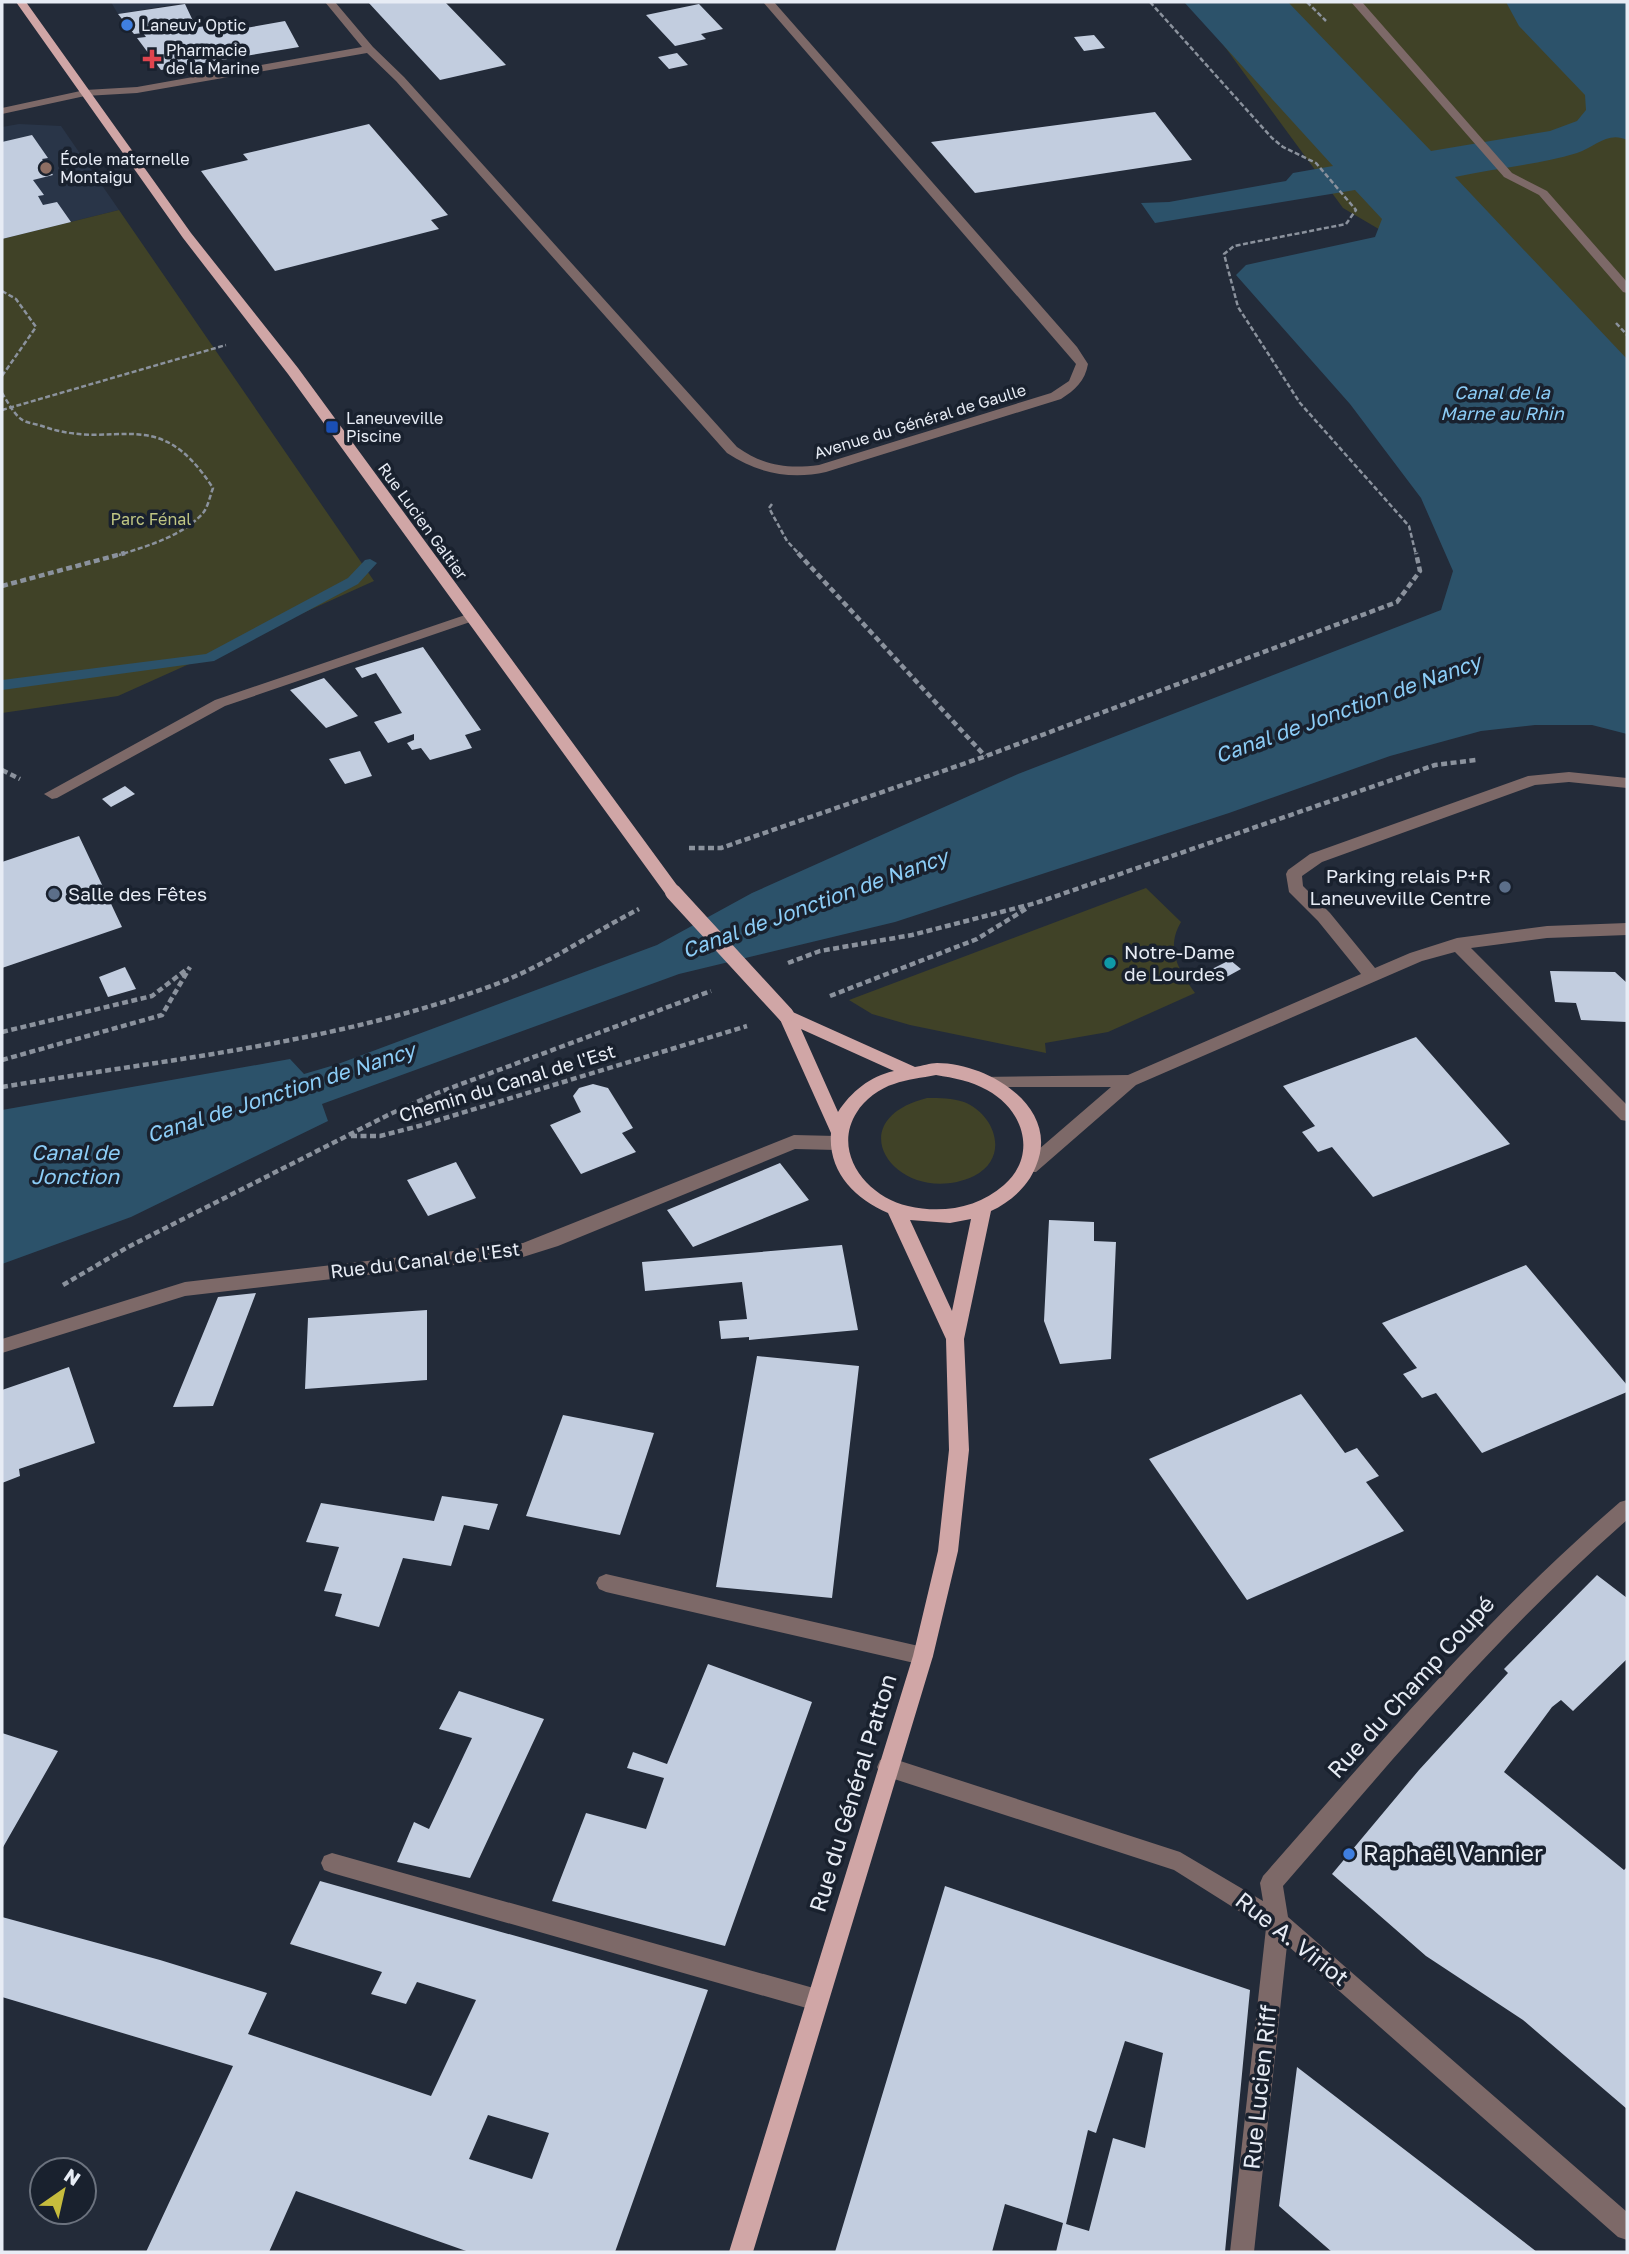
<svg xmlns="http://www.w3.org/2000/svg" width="1629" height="2254" font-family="'Golos Text',sans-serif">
	<rect width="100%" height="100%" fill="#232b39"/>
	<!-- built -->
	<path fill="#293548" d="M111 2H188L118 14Z
		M19 124 61 126 119 210 2 239V127Z"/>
	<!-- green -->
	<path fill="#404227" d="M1192 2H1627V375L1343 208Z
		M119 210 374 581 118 696 2 713V239Z
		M1146 888 1181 922C1165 949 1179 971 1195 993L1108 1032 1045 1043 1046 1053 910 1025 872 1014 849 1000Z
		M927 1098C940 1098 952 1098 964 1102 996 1115 1010 1158 974 1176 901 1210 833 1122 927 1098Z"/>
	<!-- water -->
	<path fill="#2c526a" d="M1184 2H1288L1431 151 1550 131 1577 121 1586 110 1585 95 1519 26 1506 2H1627V140C1608 131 1595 147 1577 153 1537 165 1496 168 1455 177L1627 359V734L1592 725H1535L1481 731 1390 756 1229 813 895 922 679 974 322 1104 328 1121 131 1217 2 1264V1110L290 1059 304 1074 338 1064 657 945 752 893 1018 774 1441 610 1453 571 1421 498 1350 404 1236 275 1246 265 1375 237 1382 219 1355 190 1155 223 1141 203 1169 202 1286 181 1293 173 1333 166Z"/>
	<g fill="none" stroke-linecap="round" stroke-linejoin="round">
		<!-- stream -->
		<path fill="#2c526a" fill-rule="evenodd" d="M370 559 377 563 358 584 214 661 2 690V680L206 654 348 578 365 560Z"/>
	</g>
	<!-- building -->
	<path fill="#c2cddf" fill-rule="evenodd" d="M368 2H445L506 65 440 80Z
		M185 4 194 23 185 24 187 29 243 20 246 28 285 21 299 47 161 70 137 38 146 37 143 33 134 34 118 14Z
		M699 4 723 29 701 34 706 39 675 46 646 15Z
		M1094 35 1105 48 1084 51 1074 37Z
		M677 53 688 65 669 69 658 57Z
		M1155 112 1192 160 975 193 931 142Z
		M369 124 448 215 431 220 439 229 275 271 201 171 248 160 243 154Z
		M32 135 48 158 42 159 53 175 33 180 44 195 38 196 43 205 57 202 71 222 2 239V142Z
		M423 647 481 730 465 735 472 748 430 760 421 748 412 750 407 743 414 740V734L388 743 374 722 402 713 376 673 362 678 355 668Z
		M324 678 358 716 326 728 290 690Z
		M360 751 372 776 345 784 329 759Z
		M125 786 135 794 111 807 102 799Z
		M79 836 122 927 2 968V862Z
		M1230 960 1241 969 1221 980 1210 970Z
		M125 967 136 989 108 997 99 977Z
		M1550 971 1615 972 1627 983V1022L1581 1020 1576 1003 1555 1002Z
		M1416 1037 1510 1144 1373 1197 1332 1147 1318 1152 1302 1132 1315 1126 1283 1086Z
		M593 1084 608 1088 633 1128 622 1133 636 1152 581 1174 550 1125 581 1112 573 1096 579 1088Z
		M456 1162 476 1198 428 1216 407 1180Z
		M780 1163 809 1200 693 1247 667 1210Z
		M1049 1220 1094 1222V1241L1116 1242 1111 1359 1060 1364 1044 1321Z
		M842 1245 858 1330 749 1340V1337L721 1339 719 1321 747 1319 742 1282 645 1291 642 1262Z
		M1526 1265 1627 1385V1392L1482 1453 1436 1393 1422 1398 1403 1374 1417 1368 1382 1323Z
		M256 1293 213 1406 173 1407 218 1297Z
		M427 1310V1380L305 1389 308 1318Z
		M757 1356 859 1366 832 1598 716 1587Z
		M69 1367 95 1443 19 1469 20 1476 2 1483V1390Z
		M1301 1394 1345 1453 1357 1448 1379 1476 1366 1482 1404 1531 1247 1600 1149 1459Z
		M563 1415 654 1433 620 1535 526 1516Z
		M442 1496 498 1504 489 1530 464 1525 451 1566 403 1558 379 1627 335 1616 342 1594 324 1591 339 1547 306 1542 321 1503 434 1521Z
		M1597 1575 1627 1598V1659L1573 1711 1561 1700 1552 1707 1504 1772 1624 1870 1627 1867V2109L1523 2020 1426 1956 1332 1874 1419 1770 1508 1673 1504 1669Z
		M708 1664 812 1702 725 1946 552 1901 586 1813 646 1829 664 1778 627 1768 633 1752 667 1764Z
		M459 1691 544 1719 470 1878 397 1862 414 1822 429 1829 472 1738 439 1729Z
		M2 1733 58 1751 2 1849Z
		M320 1881 708 1990 615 2252H469L296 2191 269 2252H146L233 2066 2 1997V1917L160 1960 267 1993 248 2034 431 2096 476 2000 417 1982 406 2004 371 1994 382 1972 290 1944ZM488 2115 549 2133 532 2179 469 2159Z
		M945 1886 1250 1990 1225 2252H1056L1063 2223 1005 2204 992 2252H835ZM1125 2041 1163 2053 1145 2148 1113 2138 1089 2231 1066 2224 1088 2130 1096 2133Z
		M1297 2067 1439 2176 1537 2252H1332L1279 2206Z"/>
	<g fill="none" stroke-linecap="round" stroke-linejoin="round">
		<!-- path-far1 -->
		<path stroke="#8b929d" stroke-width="2.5" stroke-dasharray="5 2.5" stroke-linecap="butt" d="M1150 2 1272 138 1283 147 1316 163 1356 210 1346 224 1234 246 1224 254 1238 307 1300 403 1409 526 1416 555
			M1307 2 1326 21
			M2 291 16 299 36 327 2 376
			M1616 323 1627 335
			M2 393C7 401 14 414 21 419 26 423 36 424 42 426 117 453 156 400 213 488 210 496 208 507 203 513 183 536 147 546 119 555
			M2 410 226 345
			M772 504 769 508 787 541 800 555"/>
		<!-- path -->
		<path stroke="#8b929d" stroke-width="4.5" stroke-dasharray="6 3.5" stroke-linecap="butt" d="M798 553 985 756
			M2 586 125 553
			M2 770 20 779
			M689 848H721L986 756 1397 602 1420 571 1416 553
			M788 963 820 951 912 935 1036 903 1435 765 1476 760
			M830 996 977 939 1029 907
			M2 1032 152 996 187 969
			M2 1060 162 1015 190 967
			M2 1087C168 1059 340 1043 499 983 548 964 592 933 639 909
			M351 1136H380L419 1126 747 1026
			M63 1285 128 1247 388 1115 437 1093 711 991"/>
		<!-- minor -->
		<path fill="#7d6968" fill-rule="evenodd" d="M325 2H335L373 47 404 77 737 447C764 466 787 469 819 465L1051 393 1069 381 1076 364 763 2H774L1077 347 1088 364C1085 381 1075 390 1061 399L826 472C790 480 757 473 727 453L396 81 367 53 137 93 85 96 2 114V108L85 90 137 87 362 47Z
			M1351 2H1362L1512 173 1547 191 1627 282V293L1623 292 1539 195 1504 177Z
			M471 613 478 617 476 620 225 706 57 798 52 799 44 794 215 700Z
			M1569 772 1627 778V788L1569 782 1535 785 1322 862 1302 876 1303 886 1330 913 1375 968 1410 953 1457 938 1547 926 1627 923V935L1547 938 1471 948 1627 1105V1121L1621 1120 1455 952 1422 961 1136 1085 1036 1172H1024L1021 1167 1024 1162 1111 1087H986L980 1085 977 1081 980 1077 1128 1075 1361 974 1318 921 1289 892 1286 874 1288 870 1310 854 1528 776Z
			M794 1135 836 1136 842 1138 845 1143 842 1148 836 1150 795 1149 558 1246 523 1257 185 1296 2 1353V1339L185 1282 523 1243Z
			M1627 1500V1520C1500 1631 1393 1759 1283 1886L1288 1917 1627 2212V2240L1618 2237 1287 1945 1254 2252H1230L1266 1928 1174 1870 888 1777 880 1774 877 1767 880 1760 888 1757 1180 1852 1263 1901 1260 1883 1263 1876C1377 1746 1489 1615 1620 1502Z
			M606 1574 923 1647 930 1650 933 1656 930 1662 923 1665 606 1592 599 1589 596 1583 599 1577Z
			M332 1853 817 1989 825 1992 828 2000 825 2008 817 2011 332 1873 324 1870 321 1863 324 1856Z"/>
		<!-- major -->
		<path fill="#d0a6a6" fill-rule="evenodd" d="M16 2H26L191 233 298 368 679 888 681 892 679 896H667L288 374 183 238Z
			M786 1009 915 1067C922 1066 930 1063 937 1063 989 1063 1061 1108 1036 1166 1028 1187 1010 1202 991 1211L964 1339 969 1450 958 1551 933 1656 753 2252H729L913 1656 938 1551 949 1450 946 1339 888 1213C854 1198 828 1172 831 1133L778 1015ZM801 1029 894 1071C870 1076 851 1092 838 1112ZM936 1075C954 1078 971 1081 987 1090 1024 1110 1038 1155 1004 1185 978 1208 942 1214 908 1206 867 1197 831 1152 857 1112 864 1100 880 1088 894 1084 907 1079 922 1078 936 1075ZM971 1219 952 1311 910 1220 950 1223Z"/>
		<!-- major-bridge -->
		<path stroke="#d0a6a6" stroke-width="16" d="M673 892 786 1015"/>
	</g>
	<!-- markers -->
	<g fill="#3f7fe0" stroke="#19212e" stroke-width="2.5">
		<circle cx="127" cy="25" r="7"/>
		<circle cx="1349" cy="1854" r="7"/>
	</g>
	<path fill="#e0444e" stroke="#19212e" stroke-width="2.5" d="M148.5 48.5h7v7h7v7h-7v7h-7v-7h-7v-7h7z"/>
	<circle fill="#8d6e63" stroke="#19212e" stroke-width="2.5" cx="46" cy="168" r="7"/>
	<rect fill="#1a4fb4" stroke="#19212e" stroke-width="2.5" x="325" y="420" width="14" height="14" rx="3.5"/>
	<g fill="#5c6f8a" stroke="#19212e" stroke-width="2.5">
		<circle cx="1505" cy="887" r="7"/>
		<circle cx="54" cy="894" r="7"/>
	</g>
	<circle fill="#0f9aa8" stroke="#19212e" stroke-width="2.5" cx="1110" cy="963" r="7"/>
	<g text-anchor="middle" stroke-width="7" stroke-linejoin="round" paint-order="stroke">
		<!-- far-poi labels -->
		<g font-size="16" fill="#e7ecf5" stroke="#19212e" text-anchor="start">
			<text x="141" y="31">Laneuv' Optic</text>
			<text x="166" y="56">Pharmacie<tspan x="166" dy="18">de la Marine</tspan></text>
			<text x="60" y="165">École maternelle<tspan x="60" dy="18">Montaigu</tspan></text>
			<text x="346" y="424">Laneuveville<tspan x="346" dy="18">Piscine</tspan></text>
		</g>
		<!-- far-street labels -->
		<g font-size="16" fill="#e7ecf5" stroke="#19212e">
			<text transform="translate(920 421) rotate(-17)" y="6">Avenue du Général de Gaulle</text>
			<text transform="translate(423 521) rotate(54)" y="6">Rue Lucien Galtier</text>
		</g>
		<!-- far-park labels -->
		<g font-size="16" fill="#c0c683" stroke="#19212e">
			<text x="151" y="525">Parc Fénal</text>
		</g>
		<!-- far-water labels -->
		<g font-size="18" font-style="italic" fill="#8ccdf7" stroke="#19212e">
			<text x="1502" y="399">Canal de la<tspan x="1502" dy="21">Marne au Rhin</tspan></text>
		</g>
		<!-- poi labels -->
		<g font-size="19" fill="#e7ecf5" stroke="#19212e" text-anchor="start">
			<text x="1491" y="883" text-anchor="end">Parking relais P+R<tspan x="1491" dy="22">Laneuveville Centre</tspan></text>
			<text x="68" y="901">Salle des Fêtes</text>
			<text x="1124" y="959">Notre-Dame<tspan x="1124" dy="22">de Lourdes</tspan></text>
		</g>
		<!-- street labels -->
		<g font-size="19" fill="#e7ecf5" stroke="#19212e">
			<text transform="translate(507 1083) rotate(-17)" y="7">Chemin du Canal de l'Est</text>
			<text transform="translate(425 1260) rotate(-7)" y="7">Rue du Canal de l'Est</text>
		</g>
		<!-- water labels -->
		<g font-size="21" font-style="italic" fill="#8ccdf7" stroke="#19212e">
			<text transform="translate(1348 709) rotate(-20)" y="7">Canal de Jonction de Nancy</text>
			<text transform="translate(815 904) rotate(-20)" y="7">Canal de Jonction de Nancy</text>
			<text transform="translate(281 1093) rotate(-18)" y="7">Canal de Jonction de Nancy</text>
			<text x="75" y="1160">Canal de<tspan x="75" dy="24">Jonction</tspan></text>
		</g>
		<!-- near-street labels -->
		<g font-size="23" fill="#e7ecf5" stroke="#19212e">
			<text transform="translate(1411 1687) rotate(-48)" y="8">Rue du Champ Coupé</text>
			<text transform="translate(853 1793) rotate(-73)" y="8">Rue du Général Patton</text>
			<text transform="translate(1292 1939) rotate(38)" y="8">Rue A. Viriot</text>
			<text transform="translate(1260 2087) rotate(-84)" y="8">Rue Lucien Riff</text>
		</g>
		<!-- near-poi labels -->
		<g font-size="23" fill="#e7ecf5" stroke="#19212e" text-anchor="start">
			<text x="1363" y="1862">Raphaël Vannier</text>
		</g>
	</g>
	<!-- border -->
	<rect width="1629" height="2254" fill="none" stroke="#e7ecf5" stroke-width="7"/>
	<!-- north arrow -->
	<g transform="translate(63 2191) rotate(34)"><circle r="33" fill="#19212e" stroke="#6b727e" stroke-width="2"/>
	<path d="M0-5L12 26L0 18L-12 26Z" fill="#c6bc3d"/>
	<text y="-10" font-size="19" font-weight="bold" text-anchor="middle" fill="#e7ecf5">N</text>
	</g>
</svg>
